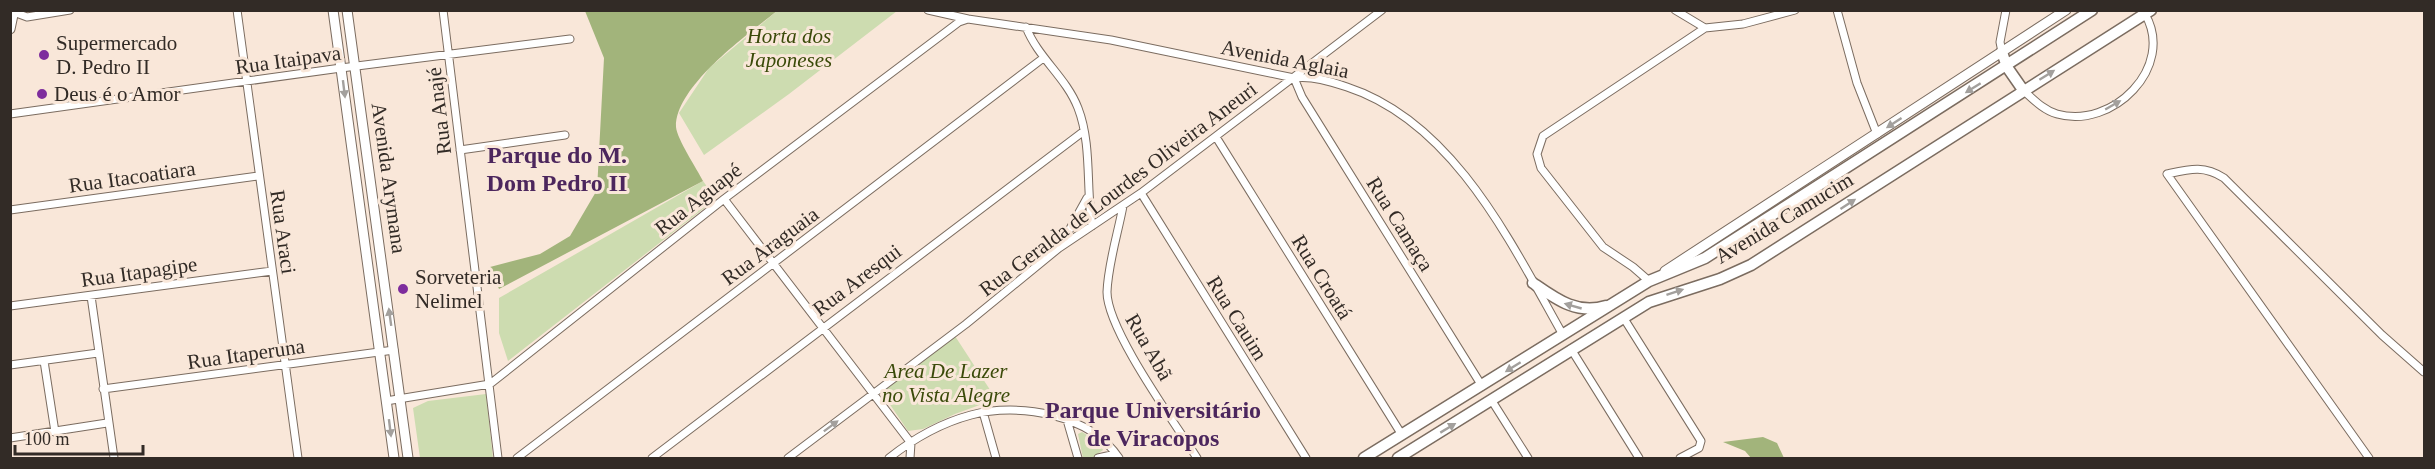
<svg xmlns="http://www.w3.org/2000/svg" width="2435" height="469" font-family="'Times New Roman',serif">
	<rect width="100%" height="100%" fill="#f9e7d9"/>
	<!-- green -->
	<path fill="#cddcb0" d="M777 11H897L789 94 704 155 679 113 709 68Z
		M703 181 716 199 508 361 499 333V298Z
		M955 336 996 399 955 414 923 429 908 431 880 390Z
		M486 394 493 458H420L413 408 428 401Z
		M1082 432 1099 442 1103 450 1092 458H1083L1078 434Z"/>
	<!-- forest -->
	<path fill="#a2b47b" d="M585 11H777C748 34 675 86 676 127 677 139 697 169 703 181L499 289 490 267 540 254 570 236 597 190 604 58Z
		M1763 437 1777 443 1784 458H1751L1745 451 1723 442Z"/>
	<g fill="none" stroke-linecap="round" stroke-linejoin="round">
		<!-- street casing -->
		<g stroke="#7b6c60" stroke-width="9">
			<path id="street" d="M237 10 298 458
				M443 10 498 458
				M928 10 968 19
				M1675 10 1705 28 1743 24 1795 10
				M1837 10 1857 83 1877 134
				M11 11 27 17 70 10
				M1026 27C1038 58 1066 77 1078 108 1092 144 1086 188 1092 226
				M2002 52 2000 42 2006 10
				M1294 78 1302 97 1482 386
				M2023 90C2033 99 2043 110 2057 114 2112 130 2176 67 2145 14
				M10 114 341 68 570 39
				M1216 137 1402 435
				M460 150 565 135
				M1141 193 1306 458
				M724 199 911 443 910 458
				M1123 206C1118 233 1108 264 1107 292 1107 330 1175 423 1197 458
				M10 210 258 176
				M1061 245 1087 198
				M1649 281 1633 267 1603 247 1541 168 1537 154 1543 136 1705 28
				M91 296 114 458
				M10 306 272 271
				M1623 317 1701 441 1699 448 1680 458
				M1571 349 1639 458
				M44 361 55 432
				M10 365 98 353
				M103 389 394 350
				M386 401 490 384 724 199 959 22 968 19 1111 40 1294 78C1313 76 1329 81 1347 87 1454 122 1511 243 1563 335
				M1492 401 1528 458
				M983 412 996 458
				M1067 420 1078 458
				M10 438 107 423
				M517 458 1042 59
				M652 458 1084 131
				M788 458 966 324 1059 248 1141 193 1382 10
				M889 458C913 439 941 423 971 415 1018 402 1090 414 1119 458
				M1098 458 1116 454
				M2369 458 2167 174C2190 169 2204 165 2224 178L2382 335 2424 372"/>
		</g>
		<!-- secondary casing -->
		<g stroke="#7b6c60" stroke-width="11">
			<path id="secondary" d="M333 10 394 458
				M347 10 408 458
				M10 29 14 10
				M1665 271 2066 10"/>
		</g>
		<!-- primary casing -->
		<g stroke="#7b6c60" stroke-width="13">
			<path id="primary" d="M2002 52 2007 67 2023 90
				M1533 283C1556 299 1577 315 1606 306
				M1364 458 1649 281 1705 258 2092 10
				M1398 458 1649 302 1720 279 1751 265 2151 10"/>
		</g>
		<!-- street -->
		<use href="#street" stroke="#fff" stroke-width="7"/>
		<!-- secondary -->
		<use href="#secondary" stroke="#fff" stroke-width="9"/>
		<!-- primary -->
		<use href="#primary" stroke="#fff" stroke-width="10"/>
	</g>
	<!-- one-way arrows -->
	<defs><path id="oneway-solid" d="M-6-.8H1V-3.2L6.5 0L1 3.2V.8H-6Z" transform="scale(1.5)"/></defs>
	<g fill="#a3a09d">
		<use href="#oneway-solid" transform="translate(2047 75) rotate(-32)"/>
		<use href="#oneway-solid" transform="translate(1973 88) rotate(148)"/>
		<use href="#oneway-solid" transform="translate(344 89) rotate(83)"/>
		<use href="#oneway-solid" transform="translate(2113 105) rotate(-30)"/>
		<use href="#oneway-solid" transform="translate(1894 123) rotate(147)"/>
		<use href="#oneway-solid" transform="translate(1848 204) rotate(-33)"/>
		<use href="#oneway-solid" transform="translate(1675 292) rotate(-18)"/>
		<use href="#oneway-solid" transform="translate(1573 306) rotate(-164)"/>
		<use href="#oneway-solid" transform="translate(390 317) rotate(-98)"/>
		<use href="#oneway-solid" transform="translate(1513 367) rotate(148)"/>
		<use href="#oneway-solid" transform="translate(831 426) rotate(-37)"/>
		<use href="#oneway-solid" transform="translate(390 428) rotate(83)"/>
		<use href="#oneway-solid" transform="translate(1448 428) rotate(-31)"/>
	</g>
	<!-- markers -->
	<g fill="#7e2d9d" stroke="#f9e7d9" stroke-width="2">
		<circle cx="44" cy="55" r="6"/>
		<circle cx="42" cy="94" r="6"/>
		<circle cx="403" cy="289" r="6"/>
	</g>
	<g text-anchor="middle" stroke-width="6" stroke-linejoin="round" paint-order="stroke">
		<!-- park labels -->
		<g font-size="21" font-style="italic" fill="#3a4a09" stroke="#f9e7d9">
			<text x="789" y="43">Horta dos<tspan x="789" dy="24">Japoneses</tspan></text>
			<text x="946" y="378">Area De Lazer<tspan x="946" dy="24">no Vista Alegre</tspan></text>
		</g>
		<!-- poi labels -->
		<g font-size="21" fill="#322b26" stroke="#f9e7d9" text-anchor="start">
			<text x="56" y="50">Supermercado<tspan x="56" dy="24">D. Pedro II</tspan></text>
			<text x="54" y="101">Deus é o Amor</text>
			<text x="415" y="284">Sorveteria<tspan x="415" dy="24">Nelimel</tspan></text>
		</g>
		<!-- street labels -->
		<g font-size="21" fill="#322b26" stroke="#f9e7d9">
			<text transform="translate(1285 59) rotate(11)" y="7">Avenida Aglaia</text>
			<text transform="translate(288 60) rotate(-8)" y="7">Rua Itaipava</text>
			<text transform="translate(439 111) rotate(-97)" y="7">Rua Anajé</text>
			<text transform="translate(132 177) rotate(-8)" y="7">Rua Itacoatiara</text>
			<text transform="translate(389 178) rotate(82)" y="7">Avenida Arymana</text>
			<text transform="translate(1118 189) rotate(-37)" y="7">Rua Geralda de Lourdes Oliveira Aneuri</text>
			<text transform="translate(698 199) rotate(-38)" y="7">Rua Aguapé</text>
			<text transform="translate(1784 218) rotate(-31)" y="7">Avenida Camucim</text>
			<text transform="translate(1400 224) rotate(58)" y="7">Rua Camaça</text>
			<text transform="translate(283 232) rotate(82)" y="7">Rua Araci</text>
			<text transform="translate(770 246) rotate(-37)" y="7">Rua Araguaia</text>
			<text transform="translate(139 272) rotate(-8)" y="7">Rua Itapagipe</text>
			<text transform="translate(1322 277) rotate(58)" y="7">Rua Croatá</text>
			<text transform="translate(857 280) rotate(-37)" y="7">Rua Aresqui</text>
			<text transform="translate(1237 318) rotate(58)" y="7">Rua Cauim</text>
			<text transform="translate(1149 347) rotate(60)" y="7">Rua Abã</text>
			<text transform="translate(246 354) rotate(-8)" y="7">Rua Itaperuna</text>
		</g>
		<!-- quarter labels -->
		<g font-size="24" font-weight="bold" fill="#4c265d" stroke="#f9e7d9">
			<text x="557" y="163">Parque do M.<tspan x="557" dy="28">Dom Pedro II</tspan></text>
			<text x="1153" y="418">Parque Universitário<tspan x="1153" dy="28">de Viracopos</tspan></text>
		</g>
	</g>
	<!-- border -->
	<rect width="2435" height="469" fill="none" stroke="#322b26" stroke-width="24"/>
	<!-- scale -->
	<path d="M15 445v9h128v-9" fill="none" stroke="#322b26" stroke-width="3"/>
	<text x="24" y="445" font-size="18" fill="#322b26" stroke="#f9e7d9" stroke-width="4.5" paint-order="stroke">100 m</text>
</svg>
